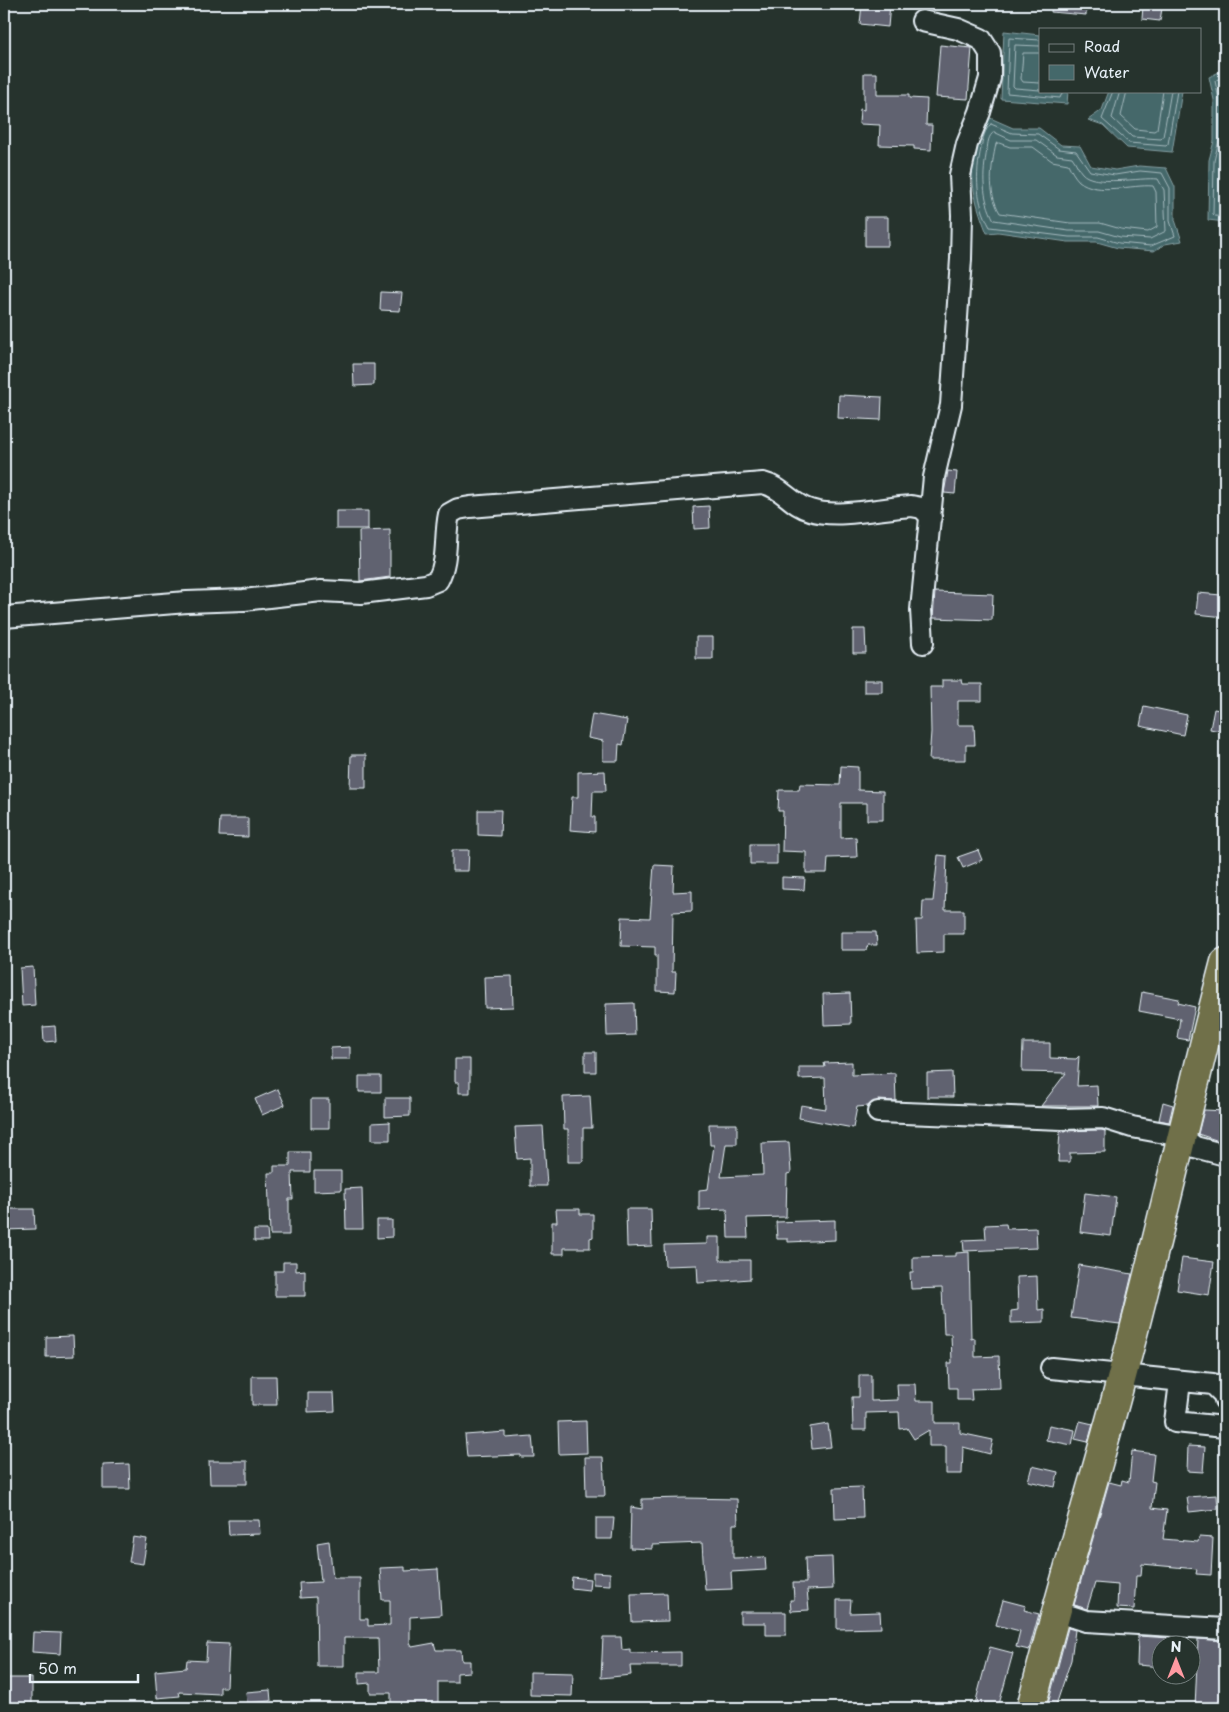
<svg xmlns="http://www.w3.org/2000/svg" width="1229" height="1712" font-family="'Playpen Sans',sans-serif">
	<rect width="100%" height="100%" fill="#26332d"/>
	<filter id="ink" filterUnits="userSpaceOnUse"><feTurbulence type="fractalNoise" baseFrequency=".02" numOctaves="2"/><feDisplacementMap in="SourceGraphic" scale="10" xChannelSelector="R" yChannelSelector="G"/><feConvolveMatrix kernelMatrix="1 2 1 2 8 2 1 2 1" color-interpolation-filters="sRGB"/></filter>
	<g filter="url(#ink)">
		<!-- water -->
		<path fill="#44686a" stroke="#869fa3" d="M1004 31 1040 35V91H1068L1067 104 1001 99Z
			M1225 69V222L1208 220 1209 160 1214 141V100L1209 77Z
			M1109 91H1182L1172 152 1127 148 1103 125 1088 120 1102 110Z
			M988 117 1013 128H1039L1061 145 1080 146 1091 166 1115 170 1139 166 1166 168 1175 187V220L1182 241 1165 244 1154 251 1118 248 1097 242H1068L998 232 987 233C970 191 965 158 988 117Z"/>
		<g fill="none" stroke-linecap="round" stroke-linejoin="round">
			<!-- shore -->
			<path stroke="#a6babf" stroke-width="1" d="M1040 40 1009 38 1007 93 1060 98 1063 91
				M1040 46 1015 45 1013 86 1015 88 1040 90
				M1040 53H1023L1021 79 1023 82 1040 83
				M1225 75 1215 81 1219 99V140L1214 161 1213 214 1215 216 1225 217
				M1113 91 1102 119 1129 143 1166 146 1168 144 1177 91
				M1120 91 1112 118 1132 137 1161 139 1163 137 1171 91
				M1127 91 1121 116 1135 129 1154 131 1157 129 1163 91
				M991 124 1012 133 1038 134 1059 149 1076 151 1090 171 1115 175 1140 171 1162 173 1170 188V221L1175 236 1151 246 1119 243 1098 237H1069L990 227C976 202 975 176 981 148 983 139 984 130 991 124Z
				M994 132 1011 140H1036L1057 155 1072 157C1076 162 1078 169 1082 173 1094 187 1141 177 1158 179L1164 190 1166 231 1150 239 1120 237 1099 231H1069L994 220C982 198 982 175 987 150 988 143 988 136 994 132Z
				M999 143 1010 147H1033L1052 161 1068 164C1071 170 1074 176 1079 181 1098 196 1132 184 1153 186L1156 192 1157 227 1148 232 1121 229 1100 223H1070L1000 213C987 191 991 168 996 144Z
				M1225 144 1220 162V208L1225 211"/>
		</g>
		<!-- building -->
		<path fill="#61626f" stroke="#e8f1f8" d="M862 4H890L888 27 860 24Z
			M1052 4H1087L1086 15 1051 12Z
			M1143 6 1162 8 1160 21 1142 19Z
			M940 45 972 48 968 99 936 97Z
			M864 73H877V95H909V98L927 99 926 125H932L931 150 914 149V146L879 145 880 125 859 124 860 109 864 110Z
			M865 217H888V246H865Z
			M381 292 402 293 400 311 380 310Z
			M353 364H374V385L354 386Z
			M839 395 882 397 881 420 838 418Z
			M948 471 957 472 955 494 944 493Z
			M709 506 710 528 694 529 693 507Z
			M336 511H368V529H336Z
			M390 530V577L360 581 359 531Z
			M935 592 993 594 992 620 933 618Z
			M1198 593 1221 595V597L1225 598V617L1196 614Z
			M853 629H865L866 653H853Z
			M696 637H713V659H696Z
			M864 680H882V692H864Z
			M942 680H962L963 684H982V701H958V725H974L975 745H966V760H929L931 732 930 687H942Z
			M1144 706 1187 715 1183 735 1140 726Z
			M1214 709 1225 711V732L1210 729Z
			M592 714 627 720 623 745 619 744 618 761H603V741L588 738Z
			M351 755H366V788H350Z
			M841 766 858 767V790L883 791V820H867V803H841V838L856 837 857 857 828 858 827 873H806V852L782 851 783 811H778L779 790H799L800 784 840 785Z
			M605 771 606 791H593L592 817H595V832L570 830 572 797H578V772Z
			M478 810H501L500 836 478 835Z
			M220 818H248V837L219 836Z
			M750 844H777V864H750Z
			M452 850H469L468 871H452Z
			M978 850 982 860 963 868 958 857Z
			M938 855 947 856 945 910H964V934H944V952L917 953 916 920H922L923 901H933Z
			M654 865 674 866 673 892 692 891V911L673 912 672 972H676L675 992 657 991V955H655V947L621 946 622 917 650 918Z
			M782 877 805 878 804 890 782 889Z
			M841 932H876L877 945H868L866 950H841Z
			M33 967 35 1005 22 1006 20 968Z
			M512 976 513 1007 485 1008 484 977Z
			M1142 992 1179 999 1178 1003 1195 1007 1188 1040 1177 1038 1180 1019 1139 1011Z
			M850 993 851 1024 824 1025 823 994Z
			M634 1003 635 1035 607 1036 606 1004Z
			M55 1026 56 1041 44 1042 43 1027Z
			M1023 1043H1050V1058L1076 1059 1079 1056 1077 1086 1097 1085 1098 1106H1041L1066 1073 1022 1072Z
			M350 1047V1059H331V1048Z
			M585 1052H596V1072H585Z
			M455 1059H470V1093H459V1082H455Z
			M852 1062V1075L895 1073 896 1101 878 1100 868 1106 857 1107 853 1128 799 1118 801 1105 826 1109 825 1078 799 1079V1067H825L824 1063Z
			M952 1072 953 1097H927V1073Z
			M359 1076H381V1092H359Z
			M278 1089 285 1105 262 1115 255 1099Z
			M590 1096 592 1128H583V1162H568V1129H564L563 1097Z
			M385 1098H410V1116L385 1117Z
			M311 1099H329V1128H311Z
			M1163 1102 1173 1105 1169 1122 1159 1120Z
			M1204 1110 1225 1111V1143L1198 1134Z
			M390 1122V1140H372V1123Z
			M709 1124H737V1144H726L721 1177 763 1175 762 1143 789 1142 791 1173 787 1174 786 1217 747 1218 748 1238H728L727 1209 699 1210V1190L708 1189 714 1145H710Z
			M543 1126 547 1186H530V1158L517 1159 515 1127Z
			M1101 1130 1105 1131V1152L1070 1153V1162H1058L1060 1131Z
			M290 1152H310V1172H292L293 1199H289V1235H270L268 1173H274V1166H290Z
			M314 1171H341V1190L314 1191Z
			M362 1188 363 1229H346L345 1189Z
			M1085 1193 1116 1197 1111 1236 1080 1232Z
			M4 1209H34L35 1229 4 1230Z
			M556 1209H580V1214H593V1237L590 1238V1248H564V1254H552V1222H557Z
			M626 1209H651L652 1246 627 1247Z
			M377 1220H392V1237L377 1238Z
			M835 1220V1240L788 1242V1239H777L776 1222Z
			M1006 1224 1007 1229 1036 1228 1037 1248 964 1251 963 1240 986 1239 985 1225Z
			M254 1230H267L268 1241H254Z
			M707 1237H720V1260H750V1279L698 1283 697 1265 665 1266 664 1245 707 1244Z
			M969 1252 971 1339 975 1338V1357L999 1356 1000 1388 971 1389 972 1400H957V1388H949L948 1363H952L951 1334H944L942 1288 911 1289 910 1272H913V1257L956 1256V1253Z
			M1182 1258 1214 1262 1209 1295 1177 1290Z
			M283 1262H296V1271L305 1270V1296H275V1271H283Z
			M1079 1265 1132 1274 1120 1324 1071 1318Z
			M1037 1276 1038 1310 1044 1309V1322L1011 1323V1311L1018 1310 1017 1277Z
			M73 1336 74 1356 46 1357V1337Z
			M859 1375H871V1401L898 1400 897 1384H915L916 1401H935V1423H960V1433L993 1440 990 1454 963 1447 962 1474H946V1446H929V1430L914 1439 907 1428 900 1429 899 1412 866 1413V1430H853L852 1397H859Z
			M252 1376H276L277 1405H252Z
			M308 1393H334L335 1411 308 1412Z
			M586 1421 587 1453 559 1454 558 1422Z
			M1080 1421 1093 1424 1088 1442 1075 1439Z
			M828 1424 831 1447 812 1449 810 1427Z
			M1049 1425 1075 1430 1072 1445 1046 1440Z
			M506 1432V1438L532 1436 534 1457H521V1455L467 1457 465 1435Z
			M1188 1446 1205 1447 1203 1472 1187 1471Z
			M1132 1451 1154 1454 1151 1481 1155 1482 1152 1508 1167 1510 1163 1539 1198 1542 1199 1537 1213 1538 1211 1575 1196 1574 1197 1569 1142 1564 1141 1576H1136L1134 1609 1117 1608 1118 1585 1095 1583 1087 1609 1074 1605 1109 1482 1121 1485 1122 1480 1129 1482Z
			M585 1457H603L605 1496H586Z
			M209 1461H247V1484H210Z
			M129 1464 130 1489H103V1465Z
			M1032 1466 1058 1472 1055 1487 1028 1481Z
			M862 1487 863 1518 835 1519 834 1488Z
			M1217 1495 1218 1509 1189 1512 1187 1497Z
			M685 1498 737 1499 738 1524H733V1558L765 1557 766 1570 731 1572 732 1589 705 1590 702 1543 652 1545V1549L630 1548 631 1507 642 1509V1499Z
			M596 1518H614L612 1539H596Z
			M228 1520H259L260 1534 229 1535Z
			M133 1537 147 1539 143 1564 129 1562Z
			M329 1541 333 1578H360V1619H368V1626L390 1625V1600H382L380 1568 405 1567V1571L438 1569 441 1615 410 1617V1643L412 1647 434 1643 436 1650H461L462 1661H470V1672L457 1673V1682H438V1708H391V1693H370V1683L359 1684V1672H379L378 1638H344V1666H317L316 1597 300 1598 299 1583 321 1582 317 1543Z
			M832 1557 833 1589 807 1590 809 1610 791 1611 790 1600H794L793 1583H806L805 1558Z
			M593 1572 610 1573V1585L593 1584Z
			M572 1577 590 1579 589 1590 571 1588Z
			M667 1593 668 1621 632 1622 631 1594Z
			M837 1600H851L850 1613 880 1612 881 1628 837 1629Z
			M1003 1600 1026 1606 1024 1610 1039 1614 1029 1650 1016 1647 1020 1631 996 1625Z
			M740 1612H786V1635H766V1623H740Z
			M1068 1628 1075 1630 1071 1660 1055 1708H1047Z
			M33 1632 61 1633 60 1654 32 1652Z
			M1138 1636 1170 1638V1644H1162V1667L1137 1665Z
			M603 1637H621L622 1650 630 1649V1653L681 1652V1666H630L631 1675 601 1678Z
			M1198 1639 1225 1641V1708H1195Z
			M207 1643 229 1644 227 1687H220V1694L179 1692 180 1696 157 1698 155 1671 186 1668 187 1660 206 1661Z
			M990 1647 1013 1653 998 1708 987 1705 986 1708H974Z
			M530 1672 573 1673 572 1696 530 1695Z
			M4 1678H32V1708H4Z
			M270 1690 271 1701 247 1703 246 1692Z"/>
		<g fill="none" stroke-linecap="round" stroke-linejoin="round">
			<!-- minor casing -->
			<g stroke="#e8f1f8" stroke-width="24">
				<path id="minor" d="M922 21 958 29 981 39 990 53V78L980 112 967 144 960 175 962 215 961 259 951 405 934 477 921 610 923 643
					M4 617 187 602 244 600 321 591 361 593 426 585 438 580C449 559 444 537 449 514L458 509 470 507 763 483C784 488 791 505 810 510 837 519 882 508 911 506L922 508 931 517
					M878 1112 1062 1119 1103 1118 1132 1127 1181 1136 1195 1147 1225 1155
					M1051 1368 1213 1384 1224 1395 1225 1400
					M1180 1382 1175 1422 1225 1427
					M1055 1611 1086 1621 1225 1629"/>
			</g>
			<!-- highway casing -->
			<g stroke="#e8f1f8" stroke-width="31">
				<path id="highway" d="M1031 1708C1058 1597 1093 1487 1122 1376 1159 1238 1189 1100 1225 962"/>
			</g>
			<!-- minor -->
			<use href="#minor" stroke="#26332d" stroke-width="20"/>
			<!-- highway -->
			<use href="#highway" stroke="#70704a" stroke-width="28"/>
		</g>
	</g>
	<!-- margin -->
	<rect width="1229" height="1712" fill="none" stroke="#26332d" stroke-width="20"/>
	<rect x="10" y="10" width="1209" height="1692" fill="none" stroke="#e8f1f8" stroke-width="2" filter="url(#ink)"/>
	<!-- legend -->
	<rect x="1039" y="28" width="162" height="65" fill="#26332d" stroke="#747f7e"/>
	<rect x="1049" y="44" width="25" height="8" fill="#26332d" stroke="#747f7e"/>
	<text x="1084" y="52" font-size="15" fill="#e8f1f8">Road</text>
	<rect x="1049" y="65" width="25" height="15" fill="#44686a" stroke="#747f7e"/>
	<text x="1084" y="78" font-size="15" fill="#e8f1f8">Water</text>
	<!-- north arrow -->
	<g transform="translate(1176 1660)"><circle r="24" fill="#26332d" stroke="#747f7e"/>
	<path d="M0-4L9 19L0 12L-9 19Z" fill="#ff9aa2"/>
	<text y="-8" font-size="14" font-weight="bold" text-anchor="middle" fill="#e8f1f8">N</text>
	</g>
	<!-- scale -->
	<path d="M30 1674v8h108v-8" fill="none" stroke="#e8f1f8" stroke-width="2.5"/>
	<text x="38" y="1674" font-size="15" fill="#e8f1f8" stroke="#26332d" stroke-width="4" paint-order="stroke">50 m</text>
</svg>
